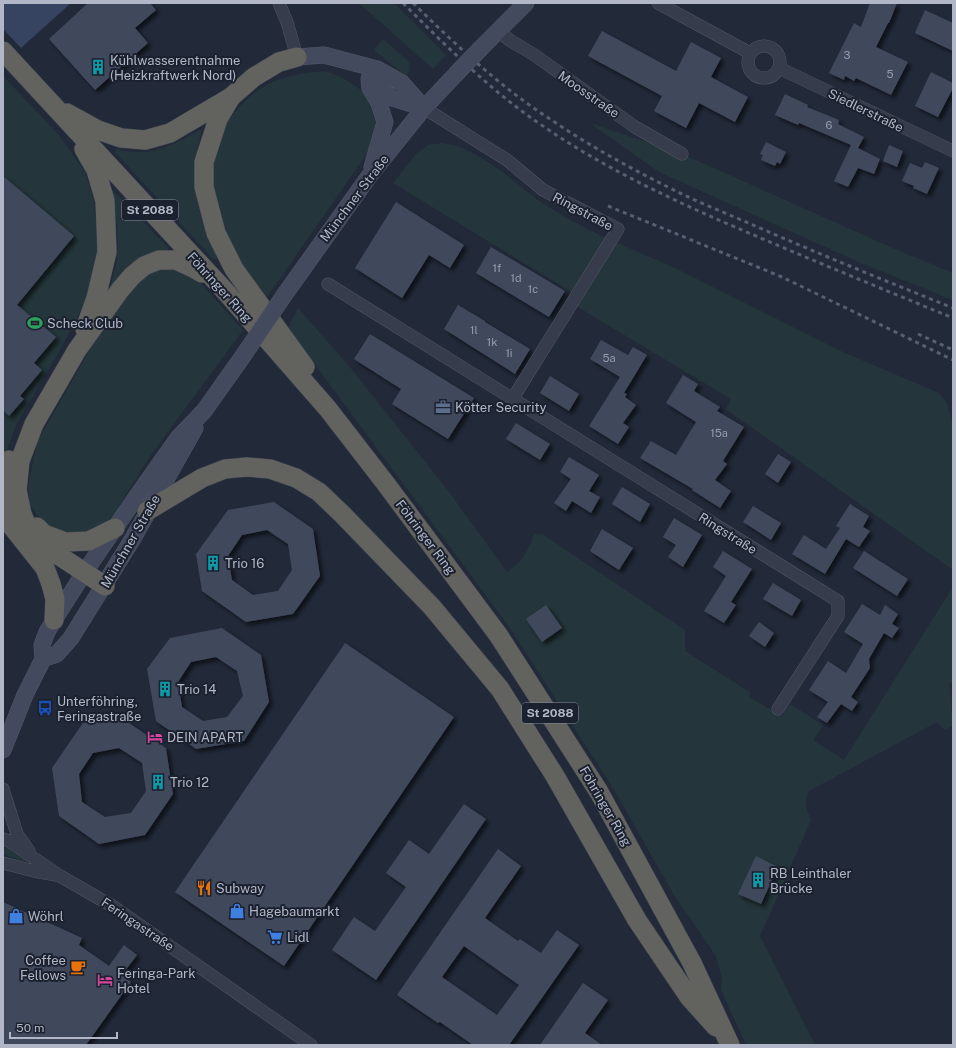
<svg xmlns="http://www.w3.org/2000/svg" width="956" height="1048" font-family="'Public Sans',sans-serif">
	<defs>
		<filter id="shadow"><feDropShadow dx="3.5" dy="3.5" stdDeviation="2" flood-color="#0009"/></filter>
	</defs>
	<rect width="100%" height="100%" fill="#222a3a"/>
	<!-- green -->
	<path fill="#24363b" d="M359 3H394L446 55 433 69Z
		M383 39 409 62 410 70 406 76 374 50Z
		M312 72C317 72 323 71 327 72 341 75 369 93 375 105 381 117 378 130 375 142L265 300C245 272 227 242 217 209 216 203 213 197 212 191 205 149 230 107 265 86 279 77 296 75 312 72Z
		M3 76 58 134 85 172 94 201 98 250 88 297 57 355 16 425 3 460Z
		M590 123 682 154 888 246 953 273V300L861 263 659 172Z
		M202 129C194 163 191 188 203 221 207 234 215 246 217 259H213L115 152 117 149C150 159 174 144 202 129Z
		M442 143 460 147 478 156 500 170 536 199 565 217 595 233 677 269 845 353 939 393 947 403 953 428V570L726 409 731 399 571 303 576 295 393 183 416 154 428 145Z
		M110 187 168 248 166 255 110 288C112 278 116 268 117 258 120 234 115 210 110 187Z
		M165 266 195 277 243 330 148 459 112 517 93 531 66 537 50 528 38 516 30 504 28 487 37 442 106 322 133 284 154 268Z
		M298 308 349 366 446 488 507 572C523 561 528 551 534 534H542L685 630V651L751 693 749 697 782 716 790 704 823 725 813 740 844 760 953 587V683H949L953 726 945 730 937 722 809 791C804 803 806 809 811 820L760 936 815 1045H746L721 990 722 979 716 956 674 895 613 788 510 628 288 328Z
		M6 846 28 859 26 862 3 854Z"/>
	<!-- water -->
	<path fill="#364361" d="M3 3H71L3 64Z"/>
	<!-- pier -->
	<path fill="#222a3a" d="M3 29 22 49 3 66Z"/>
	<!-- building -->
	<path fill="#41495c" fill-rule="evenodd" filter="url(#shadow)" d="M88 3H150L156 10 135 28 148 43 95 90 49 39Z
		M870 3H897L889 23H888L876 47 908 62 891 95 856 78 854 81 845 76 844 80 829 73 854 23 861 27Z
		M925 10 953 23V51L915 33Z
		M602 31 676 71 691 42 721 58 711 77 748 97 735 122 699 103 686 128 654 111 662 96 588 56Z
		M931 72 953 83V88L938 117 915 106Z
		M785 94 808 105 807 107 839 120 838 124 864 137 858 148 880 159 874 174 858 168 848 187 834 181 851 145 799 123 798 125 775 115Z
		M766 142 786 152 780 164 777 162 775 166 761 160 763 155 760 154Z
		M889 145 903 151 897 167 883 161Z
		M925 162 939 168 927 194 913 188 914 186 902 181 910 163 922 168Z
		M3 176 74 236 17 305 56 337 34 363 42 370 20 396 24 399 9 416 3 410Z
		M396 202 464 245 450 268 429 255 402 298 355 268Z
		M491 247 565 291 549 317 476 273Z
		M458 305 485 321V322L530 349 515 374 444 329Z
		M370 334 474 398 448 439 392 404 401 389 354 359Z
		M601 340 628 355 633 347 647 355 624 393 627 394 625 397 636 405 623 423 629 427 618 444 589 426 620 377 590 359Z
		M683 375 698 384 694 391 720 407 717 411 744 427 723 461 727 464 715 480 731 491 720 508 692 490 693 489 640 458 651 441 676 455 696 422 666 403Z
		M550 376 579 394 569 411 540 393Z
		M516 423 550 444 540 460 506 439Z
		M778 454 791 462 778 483 765 474Z
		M569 457 599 475 589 491 600 497 591 513 572 501 566 511 554 503 571 479 560 472Z
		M622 487 650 504 640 522 612 504Z
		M274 502 313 529 320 576 293 614 246 622 202 591 196 554 228 510ZM267 530 288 544 292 570 278 591 253 595 232 580 228 556 242 535Z
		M850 504 869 516 863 527 870 531 859 547 846 539 825 574 792 554 804 535 826 549 840 528 836 526Z
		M753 506 781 523 771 540 743 522Z
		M674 518 702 535 683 567 668 557 676 545 663 537Z
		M602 529 633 548 619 570 590 551Z
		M723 551 752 569 731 602 736 605 724 623 704 611 726 576 713 567Z
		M864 551 908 579 897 596 853 568Z
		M773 583 801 600 792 616 763 599Z
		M862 604 880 615 885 605 898 614 892 624 899 628 892 638 884 633 869 659 870 668 851 697 858 702 852 711 841 704 827 723 817 717 828 702 809 690 828 661 846 673 863 644 844 632Z
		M546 605 562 628 542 642 526 619Z
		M759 622 774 633 765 647 749 636Z
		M222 628 261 655 269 702 244 741 196 749 156 721 147 669 170 638ZM216 657 237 671 243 696 227 717 203 721 182 707 178 682 191 662Z
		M345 643 454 717 284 966 175 892Z
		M120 717 166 748 173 794 145 835 99 844 59 816 52 768 83 723ZM119 748 142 763 146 791 131 813 105 817 82 802 79 774 93 753Z
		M464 804 486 819 376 980 332 950 354 917 375 931 406 887 386 873 409 840 429 854Z
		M498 849 521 866 485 918 518 941 520 939 541 953 557 930 579 945 509 1045H473L440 1022 438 1023 397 995ZM464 946 519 985 497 1015 442 977Z
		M756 856 778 867 761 904 738 894Z
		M3 902 82 938 79 945 109 966 124 945 137 955 122 975 131 982 86 1045H3Z
		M583 983 608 1000 585 1033 602 1045H540Z"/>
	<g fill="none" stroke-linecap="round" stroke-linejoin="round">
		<!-- minor casing -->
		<g stroke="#515765" stroke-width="13">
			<path id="minor" d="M279 3 287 22 297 57
				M658 3 750 53
				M498 31 511 41 533 54 635 127 682 154
				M748 62a16 16 0 1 1 32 0a16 16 0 1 1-32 0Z
				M779 68 953 151
				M424 108 507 160 543 190 618 229 513 398
				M328 284 838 601V616L778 709
				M3 789 17 834 29 851
				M3 839 9 841 60 876 114 907 311 1045
				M3 863 34 871 56 875"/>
		</g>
		<!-- secondary casing -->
		<g stroke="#515765" stroke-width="17">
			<path id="secondary" d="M481 48 526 3
				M297 57 324 55 377 69 402 83 424 108
				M369 79 370 88 379 103 385 122 372 167
				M369 79 392 98 424 108
				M285 294 370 175 424 108 456 74
				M43 659 57 654 71 638 132 540 195 428
				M3 750 25 695 43 659 42 645 47 632 54 620 84 573 139 493 178 438 204 411 243 356"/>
		</g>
		<!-- trunk casing -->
		<g stroke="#3e4452" stroke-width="20">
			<path id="trunk" d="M3 51 225 291 328 409 386 484 499 636 599 792 692 963 730 1045
				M231 97 218 119 204 162V187L216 233 234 269 305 367
				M67 113 98 130 121 138 145 140 170 133 231 97 254 77 279 62 297 57
				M84 149 96 170 105 201 107 252 96 298 85 329
				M9 460 4 490 10 524 45 568 51 584 55 599 54 620
				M147 511 202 478 225 469 247 467 270 469 296 478 319 492 342 514 432 607 500 689 555 776 637 920 689 997 716 1027
				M37 527 44 534 65 542 89 541 115 528
				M105 586 46 547 30 533 22 514 17 490 20 461 34 424 77 350 120 290 132 276 144 266 159 260H176L195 269 202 273"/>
		</g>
		<!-- minor -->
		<use href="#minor" stroke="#363c4b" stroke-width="12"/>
		<!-- secondary -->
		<use href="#secondary" stroke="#444a5e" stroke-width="16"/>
		<!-- trunk -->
		<use href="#trunk" stroke="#62625f" stroke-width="19"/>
		<!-- rail -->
		<path stroke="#585f72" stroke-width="3" stroke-dasharray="4 4" stroke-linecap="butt" d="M403 3C445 45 488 88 537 122 607 171 685 206 763 239 826 266 890 292 953 318
			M413 3C455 44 498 85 547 117 588 145 633 170 678 192 702 204 728 214 753 225 819 254 886 281 953 308
			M608 206 782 277 953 360
			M918 334 953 350"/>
		<!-- secondary-bridge casing -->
		<g stroke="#515765" stroke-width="17" stroke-linecap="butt">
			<path id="secondary-bridge" d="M456 74 481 48
				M243 356 285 294"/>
		</g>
		<!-- secondary-bridge -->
		<use href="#secondary-bridge" stroke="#444a5e" stroke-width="16"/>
	</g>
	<!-- icons -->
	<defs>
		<g id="building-bare" transform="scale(1.2)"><path d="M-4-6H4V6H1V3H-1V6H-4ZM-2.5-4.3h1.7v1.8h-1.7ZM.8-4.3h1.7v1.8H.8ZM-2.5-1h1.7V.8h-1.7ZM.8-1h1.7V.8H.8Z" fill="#0f9aa8" stroke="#1b212f" stroke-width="2.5" paint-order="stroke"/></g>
		<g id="stadium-bare" transform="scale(1.2)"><path d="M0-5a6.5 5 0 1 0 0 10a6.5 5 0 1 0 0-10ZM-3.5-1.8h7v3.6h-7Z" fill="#2e9e5b" stroke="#1b212f" stroke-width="2.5" paint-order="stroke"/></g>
		<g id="office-bare" transform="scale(1.2)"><path d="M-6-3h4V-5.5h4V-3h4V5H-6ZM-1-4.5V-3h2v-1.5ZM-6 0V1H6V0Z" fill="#5c6f8a" stroke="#1b212f" stroke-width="2.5" paint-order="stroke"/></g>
		<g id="bus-bare" transform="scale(1.2)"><path d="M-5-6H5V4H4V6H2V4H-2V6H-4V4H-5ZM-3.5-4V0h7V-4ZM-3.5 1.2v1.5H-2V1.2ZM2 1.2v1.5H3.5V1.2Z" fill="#1a4fb4" stroke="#1b212f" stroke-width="2.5" paint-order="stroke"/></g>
		<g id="hotel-bare" transform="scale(1.2)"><path d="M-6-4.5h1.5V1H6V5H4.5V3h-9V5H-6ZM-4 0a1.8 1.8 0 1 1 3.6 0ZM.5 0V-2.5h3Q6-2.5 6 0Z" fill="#d1479c" stroke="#1b212f" stroke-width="2.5" paint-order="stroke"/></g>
		<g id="restaurant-bare" transform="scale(1.2)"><path d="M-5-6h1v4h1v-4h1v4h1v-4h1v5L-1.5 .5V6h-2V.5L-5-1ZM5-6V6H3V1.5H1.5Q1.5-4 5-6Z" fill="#e8710a" stroke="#1b212f" stroke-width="2.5" paint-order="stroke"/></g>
		<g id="shop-bare" transform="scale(1.2)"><path d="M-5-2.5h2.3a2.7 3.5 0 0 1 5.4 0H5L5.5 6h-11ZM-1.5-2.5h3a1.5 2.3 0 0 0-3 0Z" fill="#3f7fe0" stroke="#1b212f" stroke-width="2.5" paint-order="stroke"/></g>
		<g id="supermarket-bare" transform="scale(1.2)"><path d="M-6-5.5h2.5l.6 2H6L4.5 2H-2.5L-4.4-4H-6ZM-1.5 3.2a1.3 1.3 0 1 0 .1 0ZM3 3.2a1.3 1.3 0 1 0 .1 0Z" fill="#3f7fe0" stroke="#1b212f" stroke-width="2.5" paint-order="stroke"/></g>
		<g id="cafe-bare" transform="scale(1.2)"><path d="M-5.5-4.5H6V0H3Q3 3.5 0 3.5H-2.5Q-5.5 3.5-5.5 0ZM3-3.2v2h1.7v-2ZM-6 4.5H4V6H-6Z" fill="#e8710a" stroke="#1b212f" stroke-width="2.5" paint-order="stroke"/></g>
	</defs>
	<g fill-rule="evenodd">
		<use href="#building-bare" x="98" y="67"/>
		<use href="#stadium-bare" x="35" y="323"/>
		<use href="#office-bare" x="443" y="407"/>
		<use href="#building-bare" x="213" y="563"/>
		<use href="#building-bare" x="165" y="689"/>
		<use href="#bus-bare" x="45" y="708"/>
		<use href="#hotel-bare" x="155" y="737"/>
		<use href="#building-bare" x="158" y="782"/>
		<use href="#building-bare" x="758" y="880"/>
		<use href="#restaurant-bare" x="204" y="888"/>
		<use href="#shop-bare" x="237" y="911"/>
		<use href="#shop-bare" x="16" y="916"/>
		<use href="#supermarket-bare" x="275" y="937"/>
		<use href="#cafe-bare" x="78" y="967"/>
		<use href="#hotel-bare" x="105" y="980"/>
	</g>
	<g text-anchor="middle" stroke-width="4" stroke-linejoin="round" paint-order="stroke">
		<!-- number labels -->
		<g font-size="11" fill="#959cac">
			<text x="847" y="59">3</text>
			<text x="890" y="78">5</text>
			<text x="829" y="129">6</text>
			<text x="497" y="272">1f</text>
			<text x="516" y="282">1d</text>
			<text x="533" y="293">1c</text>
			<text x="474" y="334">1l</text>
			<text x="492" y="346">1k</text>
			<text x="509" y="357">1i</text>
			<text x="609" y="362">5a</text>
			<text x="719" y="437">15a</text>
		</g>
		<!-- shield labels -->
		<g fill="#1b212f" stroke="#848a99" stroke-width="1">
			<rect x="122" y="200" width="56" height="20" rx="3"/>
			<rect x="522" y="703" width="56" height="20" rx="3"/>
		</g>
		<g font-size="12" font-weight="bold" fill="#b1b7c6">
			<text x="150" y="214">St 2088</text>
			<text x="550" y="717">St 2088</text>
		</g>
		<!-- poi labels -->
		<g font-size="13" fill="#b1b7c6" stroke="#1b212f" text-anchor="start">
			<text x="110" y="65">Kühlwasserentnahme<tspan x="110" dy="15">(Heizkraftwerk Nord)</tspan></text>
			<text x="47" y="328">Scheck Club</text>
			<text x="455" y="412">Kötter Security</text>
			<text x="225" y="568">Trio 16</text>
			<text x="177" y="694">Trio 14</text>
			<text x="57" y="706">Unterföhring,<tspan x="57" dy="15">Feringastraße</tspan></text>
			<text x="167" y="742">DEIN APART</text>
			<text x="170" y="787">Trio 12</text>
			<text x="770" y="878">RB Leinthaler<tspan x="770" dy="15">Brücke</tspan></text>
			<text x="216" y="893">Subway</text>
			<text x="249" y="916">Hagebaumarkt</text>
			<text x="28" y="921">Wöhrl</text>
			<text x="287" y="942">Lidl</text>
			<text x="66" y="965" text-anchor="end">Coffee<tspan x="66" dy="15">Fellows</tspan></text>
			<text x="117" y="978">Feringa-Park<tspan x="117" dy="15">Hotel</tspan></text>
		</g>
		<!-- street labels -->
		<g font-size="13" fill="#b1b7c6" stroke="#1b212f">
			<text transform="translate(589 94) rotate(35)" y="5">Moosstraße</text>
			<text transform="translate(866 110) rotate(26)" y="5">Siedlerstraße</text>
			<text transform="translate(354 198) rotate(-53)" y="5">Münchner Straße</text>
			<text transform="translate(583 211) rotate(28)" y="5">Ringstraße</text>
			<text transform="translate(220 287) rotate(48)" y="5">Föhringer Ring</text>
			<text transform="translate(728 533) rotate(32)" y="5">Ringstraße</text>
			<text transform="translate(426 537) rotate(53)" y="5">Föhringer Ring</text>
			<text transform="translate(130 541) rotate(-60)" y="5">Münchner Straße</text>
			<text transform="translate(606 806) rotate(60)" y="5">Föhringer Ring</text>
			<text transform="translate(138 924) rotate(34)" y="5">Feringastraße</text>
		</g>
	</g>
	<!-- border -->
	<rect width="956" height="1048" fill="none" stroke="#b1b7c6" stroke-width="8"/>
	<!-- scale -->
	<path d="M10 1032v6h107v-6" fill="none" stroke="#b1b7c6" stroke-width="2"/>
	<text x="16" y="1032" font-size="12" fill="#b1b7c6" stroke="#1b212f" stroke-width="3" paint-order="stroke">50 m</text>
</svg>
